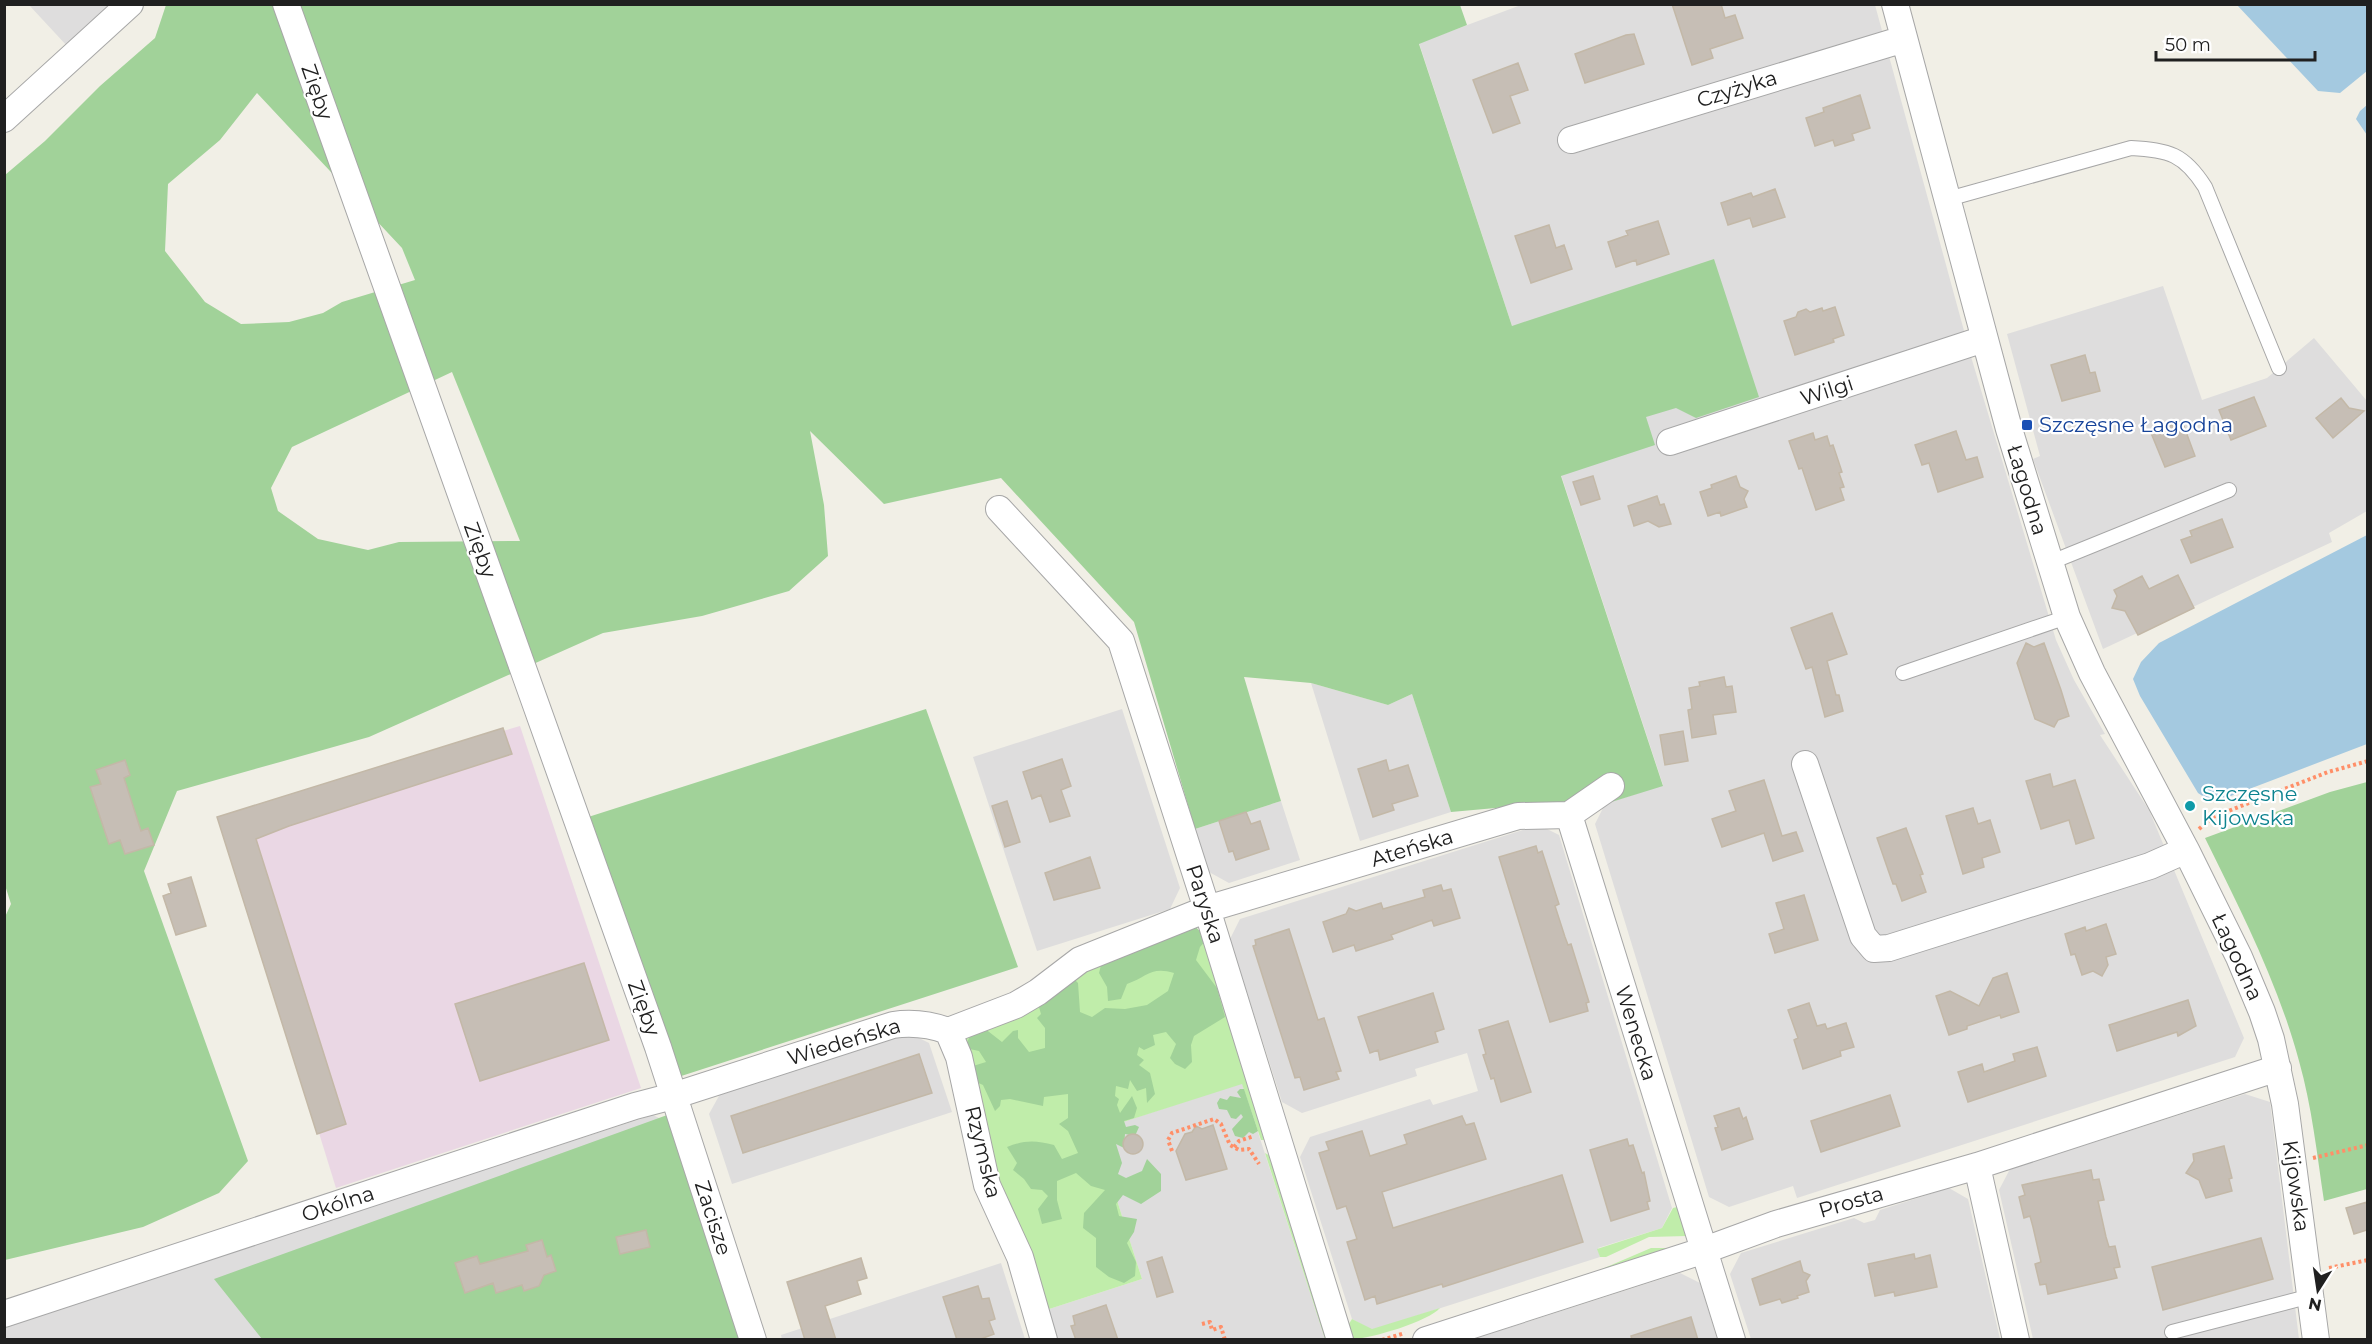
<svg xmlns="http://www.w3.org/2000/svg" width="2372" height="1344" font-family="Montserrat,sans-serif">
	<rect width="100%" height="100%" fill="#f1efe6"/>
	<!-- residential -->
	<path fill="#dedddd" d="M29 5H115L68 47Z
		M1521 5H1875L1972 360 2056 640 2074 680 2105 734 2100 735 2149 810 2244 1038 2235 1057 1797 1198 1793 1186 1729 1207 1709 1197 1595 824 1605 804 1663 785 1419 43Z
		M2163 286 2202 400 2267 378 2314 338 2367 401V511L2329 533 2332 542 2103 649 2033 459 2040 456 2007 334Z
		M1311 683 1388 705 1412 694 1451 812 1360 841Z
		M1122 709 1180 888 1170 909 1037 951 973 757Z
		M1281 801 1300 860 1229 883 1209 872 1195 829Z
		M1539 825 1559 835 1672 1208 1662 1228 1598 1248 1600 1257 1372 1330 1352 1319 1300 1157 1310 1137 1430 1099 1433 1105 1478 1091 1467 1053 1415 1069 1417 1076 1302 1113 1282 1102 1230 939 1240 919Z
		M909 1033 929 1043 952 1112 732 1184 709 1114 720 1094Z
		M1242 1083 1325 1339H1052L1043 1311 1142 1279 1095 1131Z
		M2245 1094 2270 1102 2299 1339H2033L1999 1190 2010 1169Z
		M653 1115 673 1125 742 1339 5 1340 4 1325Z
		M1949 1188 1968 1199 2000 1339H1751L1730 1274 1741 1253 1854 1218 1864 1223 1875 1220 1880 1210Z
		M1001 1263 1025 1339 782 1340 781 1335Z
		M1680 1273 1700 1283 1717 1339 1471 1340Z"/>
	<!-- industrial -->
	<path fill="#ead7e4" d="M520 726 641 1088 336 1188 221 816Z"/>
	<!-- grass -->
	<path fill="#c0edaa" d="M1202 936 1209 947 1264 1140H1261L1242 1084 1095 1131 1142 1279 1043 1311 1000 1203 962 1049 965 1032 1070 973Z
		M1265 1153 1272 1157 1332 1339H1325Z
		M1681 1206 1687 1236 1649 1237 1606 1257H1600L1597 1249 1662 1228 1673 1208Z
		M1651 1248H1678L1595 1272Z
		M1440 1308C1429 1321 1371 1339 1352 1339L1347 1327 1352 1319 1372 1329Z"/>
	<!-- forest -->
	<path fill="#a1d299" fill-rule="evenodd" d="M166 5H1460L1467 25 1419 44 1512 326 1714 259 1759 397 1696 418 1676 408 1646 417 1655 445 1561 476 1663 786 1605 804 1572 801 1451 812 1412 694 1388 705 1311 683 1244 677 1281 801 1195 829 1134 622 1001 478 884 504 810 431 824 505 828 556 789 591 702 616 603 633 369 737 177 791 144 871 248 1161 219 1193 143 1227 5 1260 4 919 11 904 4 882 5 175 45 141 100 86 155 38ZM257 93 402 248 415 280 342 302 323 313 289 322 241 324 205 302 165 251 168 184 220 140ZM452 372 520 541 399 542 368 550 318 539 278 511 271 488 292 447Z
		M926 709 1018 967 672 1079 582 819Z
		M2367 782V1189L2324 1201C2317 1154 2312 1107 2299 1061 2278 983 2241 911 2205 838L2330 792Z
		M1195 926 1207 939 1200 947 1196 960 1217 988 1225 1017 1194 1036 1191 1045 1192 1062 1185 1069 1175 1064 1170 1058 1176 1044 1166 1032 1153 1035 1155 1045 1144 1050 1139 1047 1137 1055 1144 1060 1139 1065 1150 1073 1155 1094 1147 1103 1146 1088 1137 1091 1130 1080 1128 1089 1116 1086 1115 1096 1119 1099 1117 1105 1120 1113 1132 1096 1137 1108 1134 1118 1124 1121 1126 1127 1135 1125 1139 1127 1135 1136 1125 1134 1124 1148 1116 1144 1122 1163 1118 1174 1126 1178 1142 1171 1147 1159 1161 1174V1191L1141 1204 1123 1195 1116 1204 1119 1216 1137 1219 1134 1232 1127 1243 1136 1262 1135 1276 1124 1283 1109 1277 1096 1267V1238L1083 1228 1084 1213 1105 1190 1091 1186 1076 1173 1057 1181V1200L1062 1219 1042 1224 1038 1209 1048 1196 1042 1190 1031 1189 1024 1179 1013 1170 1017 1163 1007 1147C1025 1140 1035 1140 1054 1145L1062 1159 1078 1153 1068 1131 1059 1124 1068 1118V1094L1044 1097 1043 1106 1010 1099 1001 1100 1000 1106 995 1111 983 1085 965 1077 973 1066 986 1062 979 1051 965 1048 971 1033 984 1028 1002 1042 1013 1031 1018 1030V1038L1029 1052 1045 1048V1028L1037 1018 1041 1014 1036 997 1072 977 1078 983 1080 1012 1092 1017 1105 1008 1125 1009 1147 1005 1168 991 1174 973C1151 966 1147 977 1127 984L1121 999 1108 1001 1107 987 1099 973 1101 965Z
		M1240 1089H1244L1258 1131 1253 1134 1249 1132 1243 1138 1235 1136 1232 1129 1243 1117 1241 1114 1236 1119 1231 1118 1227 1110 1219 1109 1217 1103 1220 1098 1227 1100 1230 1096 1241 1098 1237 1092Z
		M670 1114 747 1339H262L214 1279Z"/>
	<!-- water -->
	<path fill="#a4c9e0" d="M2237 5H2367V71L2340 93 2318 91Z
		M2367 105V135L2356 119 2360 111Z
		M2367 535V744L2223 799 2210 801 2198 793 2140 696 2133 679 2141 662 2159 643Z"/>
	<!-- building -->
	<path fill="#c6beb5" stroke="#c3b8a7" stroke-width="1.5" d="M1672 4H1721L1725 18 1735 15 1743 38 1710 49 1713 58 1692 65Z
		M1634 34 1644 64 1585 83 1575 54 1626 35Z
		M1518 63 1528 90 1510 96 1520 123 1493 133 1473 80Z
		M1860 95 1870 128 1852 134 1854 140 1835 146 1833 140 1815 146 1806 118 1824 112 1823 108Z
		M1775 189 1785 217 1753 227 1750 218 1728 225 1721 203 1751 193 1753 197Z
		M1658 221 1669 254 1637 265 1636 260 1616 267 1608 242 1628 235 1626 231Z
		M1549 225 1556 248 1564 245 1572 269 1531 283 1515 236Z
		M1835 307 1844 335 1833 339 1834 342 1795 355 1784 321 1796 317 1798 312 1806 309 1810 312 1822 308 1823 311Z
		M2085 355 2090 373 2095 372 2100 391 2062 401 2051 365Z
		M2254 397 2266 426 2231 440 2219 410Z
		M2341 398 2349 408 2364 411 2333 438 2316 418Z
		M2182 421 2195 456 2165 467 2151 433Z
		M1956 431 1966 460 1977 457 1983 477 1938 492 1929 463 1922 465 1915 445Z
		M1813 433 1815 440 1827 436 1830 446 1833 445 1842 472 1839 473 1844 487 1840 488 1844 500 1816 510 1802 468 1799 469 1789 441Z
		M1593 476 1600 499 1581 505 1573 482Z
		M1736 476 1740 487 1748 491 1744 499 1747 507 1721 516 1720 512 1708 516 1700 492 1712 488 1711 485Z
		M1657 496 1660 505 1664 504 1671 524 1659 527 1648 521 1634 526 1628 506Z
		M2222 519 2233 547 2191 563 2181 540 2192 536 2190 531Z
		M2178 575 2194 608 2138 635 2125 611 2112 608 2117 596 2114 590 2142 576 2149 589Z
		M1832 613 1847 654 1827 661 1836 695H1839L1843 711 1825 717 1812 667 1806 669 1791 628Z
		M2026 643 2034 647 2044 643 2061 690 2069 716 2058 720 2054 727 2035 719 2017 663Z
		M1724 677 1726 687 1732 686 1736 712 1713 715 1716 734 1692 738 1688 710 1692 709 1689 688 1700 686 1699 682Z
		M503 728 512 754 289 826 256 839 346 1124 317 1134 217 817Z
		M1683 731 1688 761 1665 765 1660 735Z
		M1062 759 1071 786 1061 790 1070 816 1050 822 1041 795 1032 799 1023 772Z
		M125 760 130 775 124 778 141 831 148 828 154 845 125 854 120 840 109 844 90 787 101 784 96 770Z
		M1386 760 1389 771 1408 765 1418 796 1392 804 1394 810 1373 817 1358 769Z
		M2050 774 2053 787 2075 780 2094 838 2076 844 2069 820 2041 829 2026 781Z
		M1764 780 1782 836 1796 832 1803 851 1773 861 1764 833 1722 847 1712 819 1736 811 1729 791Z
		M1007 801 1020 842 1005 847 992 806Z
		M1973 808 1978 824 1990 820 2000 852 1982 858 1984 867 1963 874 1946 816Z
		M1246 812 1251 824 1260 821 1269 849 1236 860 1233 851 1229 852 1219 821Z
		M1906 828 1923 874 1920 875 1926 892 1902 901 1896 884H1893L1877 838Z
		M1536 846 1538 853 1542 851 1559 904 1555 906 1565 937 1568 945 1571 944 1589 1002 1586 1003 1588 1011 1550 1022 1499 857Z
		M1090 857 1100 888 1054 900 1045 873Z
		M191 877 206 926 176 935 163 896 171 893 168 884Z
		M1441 885 1443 891 1451 889 1460 918 1434 926 1432 920 1391 935 1393 939 1356 951 1354 945 1333 952 1323 922 1346 914 1349 908 1356 911 1381 903 1383 909 1425 897 1423 890Z
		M1804 895 1818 940 1775 953 1769 934 1784 929 1776 903Z
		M2106 924 2116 954 2106 957 2108 965 2102 976 2093 971 2082 975 2075 954 2071 955 2065 934 2085 927 2086 931Z
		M1289 929 1318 1020 1324 1018 1341 1071 1336 1072 1339 1079 1304 1090 1300 1077 1295 1078 1253 946 1256 945 1255 940Z
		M584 963 609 1040 480 1081 455 1004Z
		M2007 973 2019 1012 2001 1018 2000 1015 1967 1026V1029L1949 1035 1936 996 1950 991 1979 1006 1993 978Z
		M1433 993 1444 1029 1435 1032 1438 1042 1380 1060 1378 1050 1370 1053 1358 1017Z
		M2188 1000 2196 1026 2178 1036 2177 1032 2117 1051 2109 1025Z
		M1809 1003 1817 1026 1825 1024 1827 1029 1846 1023 1854 1047 1840 1051 1841 1056 1803 1069 1794 1040 1798 1038 1788 1010Z
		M1508 1021 1531 1092 1501 1102 1494 1078 1491 1079 1483 1055 1486 1054 1479 1030Z
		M2037 1047 2046 1076 1968 1102 1958 1072 1982 1064 1984 1072 2015 1061 2013 1054Z
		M919 1054 932 1093 743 1153 731 1116Z
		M1890 1095 1900 1126 1821 1152 1811 1121Z
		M1739 1108 1743 1119 1746 1117 1753 1139 1722 1150 1715 1128 1718 1127 1714 1116Z
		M1462 1116 1466 1125 1474 1123 1486 1159 1382 1192 1393 1228 1562 1175 1583 1242 1443 1287 1442 1284 1377 1304 1375 1296 1365 1300 1347 1242 1357 1239 1346 1206 1337 1209 1319 1153 1329 1150 1326 1142 1362 1131 1370 1156 1407 1144 1404 1135Z
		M1213 1125 1227 1169 1186 1180 1176 1151 1185 1134 1192 1132 1196 1126 1202 1129Z
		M1123 1144a10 10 0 1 1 20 0a10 10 0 1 1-20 0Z
		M1627 1139 1629 1146 1633 1145 1642 1173 1644 1172 1650 1201 1647 1202 1649 1209 1611 1221 1590 1150Z
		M2224 1146 2232 1178 2229 1179 2232 1191 2206 1198 2199 1180 2186 1173 2194 1161 2193 1154Z
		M2091 1170 2093 1180 2099 1179 2104 1200 2098 1201 2106 1237 2109 1247 2115 1246 2120 1267 2114 1268 2117 1278 2048 1294 2046 1284 2040 1285 2035 1264 2041 1262 2033 1227 2030 1216 2024 1218 2019 1197 2025 1195 2022 1185Z
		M2367 1202V1230L2354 1234 2346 1208Z
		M646 1230 650 1247 620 1254 616 1237Z
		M2261 1238 2273 1279 2163 1310 2152 1267Z
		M542 1240 547 1257 551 1255 556 1271 544 1275 539 1286 524 1291 522 1285 496 1293 493 1283 465 1293 455 1263 477 1256 480 1264 528 1251 526 1245Z
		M1914 1254 1915 1259 1930 1255 1937 1287 1895 1296 1894 1292 1875 1296 1868 1264Z
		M1162 1257 1173 1292 1157 1297 1147 1262Z
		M861 1258 867 1278 857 1281 861 1294 825 1306 836 1340H805L787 1282Z
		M1800 1261 1803 1272 1810 1275 1806 1281 1809 1292 1797 1296 1798 1298 1782 1303 1780 1299 1760 1305 1752 1279Z
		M978 1286 982 1299 989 1298 995 1319 989 1321 994 1334 978 1340H957L943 1297Z
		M1106 1305 1118 1340H1076L1071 1326 1075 1325 1073 1316Z
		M1691 1317 1698 1340H1632L1631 1336Z"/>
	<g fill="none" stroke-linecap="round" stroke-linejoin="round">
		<!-- service casing -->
		<g stroke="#a7a7a7" stroke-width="16">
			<path id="service" d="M1948 199 2131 148C2169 150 2184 154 2205 187L2279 368
				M2049 563 2229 490
				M1903 673 2067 617
				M2172 1332 2311 1296"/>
		</g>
		<!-- minor casing -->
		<g stroke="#a7a7a7" stroke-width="28">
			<path id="minor" d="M286 4 658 1047 753 1340
				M1895 4 2009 429 2067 617 2092 673 2186 850 2239 957 2262 1012 2271 1039 2285 1104 2316 1340
				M4 119 130 4
				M1571 140 1904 39
				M1670 442 1984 339
				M999 509 1121 641 1207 909 1340 1340
				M1805 764 1863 936 1874 949 1889 948 2150 866 2186 850
				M1569 815 1732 1340
				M948 1031 959 1057 987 1185 1020 1257 1044 1340
				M1977 1166 2016 1340
				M4 1314 635 1106 673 1096 893 1025C913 1022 929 1024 948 1031L1016 1005 1038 992 1080 960 1207 909 1518 816 1569 815 1611 786
				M1426 1340 1705 1250 1776 1224 1977 1166 2278 1068"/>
		</g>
		<!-- path -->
		<path stroke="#ff8f68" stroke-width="4" stroke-dasharray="3 3" stroke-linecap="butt" d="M2199 829 2213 817 2328 772 2368 761
			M1234 1147 1239 1141 1254 1136
			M1172 1151 1168 1140 1172 1133 1214 1119 1221 1124 1230 1145 1239 1150 1249 1149 1259 1164
			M2313 1158 2368 1145
			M2329 1268 2368 1260
			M1202 1324 1210 1322 1212 1330 1221 1327 1225 1340
			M1382 1340 1405 1333"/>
		<!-- service -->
		<use href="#service" stroke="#fff" stroke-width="14"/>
		<!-- minor -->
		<use href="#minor" stroke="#fff" stroke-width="26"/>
	</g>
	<!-- markers -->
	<rect fill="#1a4fb4" stroke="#fff" stroke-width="2" x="2021" y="419" width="12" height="12" rx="3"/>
	<circle fill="#0f9aa8" stroke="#fff" stroke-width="2" cx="2190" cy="806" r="6"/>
	<g text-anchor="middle" stroke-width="4.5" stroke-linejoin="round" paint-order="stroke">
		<!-- street labels -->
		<g font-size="21" fill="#202020" stroke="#fff">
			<text transform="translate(1737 89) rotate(-17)" y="7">Czyżyka</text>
			<text transform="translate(317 92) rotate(71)" y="7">Zięby</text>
			<text transform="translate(1827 391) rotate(-18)" y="7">Wilgi</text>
			<text transform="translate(2027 490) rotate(73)" y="7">Łagodna</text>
			<text transform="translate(480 550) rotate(70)" y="7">Zięby</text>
			<text transform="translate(1412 848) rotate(-17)" y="7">Ateńska</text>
			<text transform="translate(1205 904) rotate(72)" y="7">Paryska</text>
			<text transform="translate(2237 957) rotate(65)" y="7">Łagodna</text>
			<text transform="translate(644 1008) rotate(70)" y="7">Zięby</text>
			<text transform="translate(1636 1033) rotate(73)" y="7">Wenecka</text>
			<text transform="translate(844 1042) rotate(-17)" y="7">Wiedeńska</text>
			<text transform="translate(983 1152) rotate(76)" y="7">Rzymska</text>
			<text transform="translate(2296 1186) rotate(82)" y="7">Kijowska</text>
			<text transform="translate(1851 1202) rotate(-16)" y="7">Prosta</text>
			<text transform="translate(338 1204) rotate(-18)" y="7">Okólna</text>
			<text transform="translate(713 1218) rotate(72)" y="7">Zacisze</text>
		</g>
		<!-- transit labels -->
		<g font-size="21" fill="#164399" stroke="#fff" text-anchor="start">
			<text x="2039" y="432">Szczęsne Łagodna</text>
		</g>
		<!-- culture labels -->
		<g font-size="21" fill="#0d838f" stroke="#fff" text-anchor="start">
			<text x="2202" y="801">Szczęsne<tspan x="2202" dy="24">Kijowska</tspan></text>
		</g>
	</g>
	<!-- border -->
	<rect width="2372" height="1344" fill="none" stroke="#202020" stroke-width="12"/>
	<!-- north arrow -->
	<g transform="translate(2318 1290) rotate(192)" stroke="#ffffff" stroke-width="4.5" paint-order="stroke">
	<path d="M0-4.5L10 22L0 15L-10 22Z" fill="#202020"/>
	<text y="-9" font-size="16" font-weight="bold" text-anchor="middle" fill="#202020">N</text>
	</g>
	<!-- scale -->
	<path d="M2156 51v9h159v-9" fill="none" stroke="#202020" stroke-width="3"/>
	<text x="2165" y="51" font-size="18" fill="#202020" stroke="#ffffff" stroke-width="4.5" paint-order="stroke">50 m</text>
</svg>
